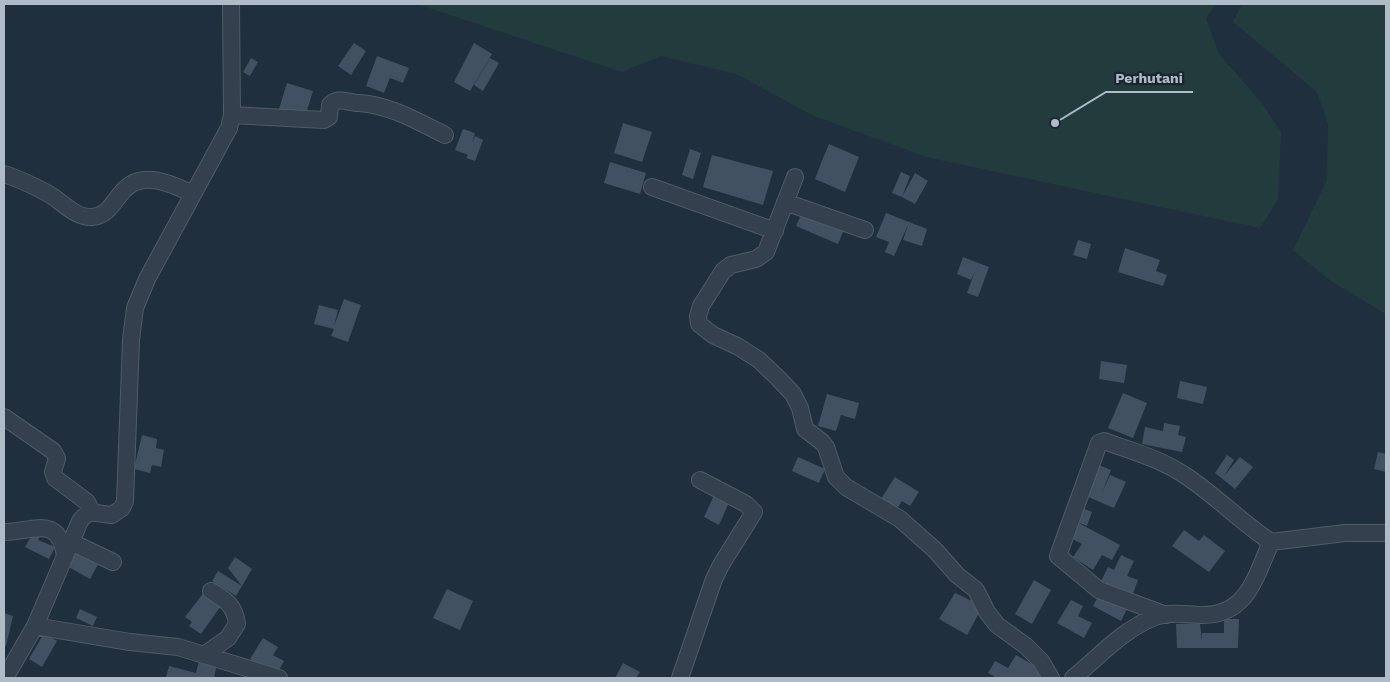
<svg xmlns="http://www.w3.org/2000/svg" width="1390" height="682" font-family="'Work Sans',sans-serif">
	<rect width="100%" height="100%" fill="#202f3d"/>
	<!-- green -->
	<path fill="#223c3e" d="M417 4H1216L1206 18 1219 54 1261 102 1281 132 1278 200 1260 228 926 157 812 115 736 74 661 56 622 72Z
		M1242 4H1386V314L1331 281 1293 250 1327 180 1328 124 1317 92 1233 22Z"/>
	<!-- building -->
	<path fill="#415161" d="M354 43 366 51 351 75 338 66Z
		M474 43 492 54 470 91 454 82Z
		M377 56 409 68 403 83 390 78 384 93 366 86Z
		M251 58 258 62 250 76 243 72Z
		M490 58 499 63 483 91 474 85Z
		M287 83 313 91 305 117 279 109Z
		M623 123 652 132 642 162 614 153Z
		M463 129 475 133 472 143 475 136 483 140 475 161 466 158 468 155 455 150Z
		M829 144 859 157 845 192 815 179 823 158 829 160 823 158Z
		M690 149 701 153 693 179 682 175Z
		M712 155 773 171 763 205 703 187Z
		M610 162 646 173 640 194 604 183Z
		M901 172 910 176 902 197 892 193Z
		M915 173 928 181 915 204 902 197Z
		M803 210 845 227 838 244 796 226Z
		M886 213 927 229 922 246 903 240 908 225 894 256 885 252 889 242 876 237Z
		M1078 240 1091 244 1087 259 1073 255Z
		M1125 248 1160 260 1156 271 1167 275 1163 286 1118 272Z
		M963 257 989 267 978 297 967 293 975 271 971 280 957 274Z
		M344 299 361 305 348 342 331 336 334 329 314 324 319 305 338 310 334 326Z
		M1101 361 1127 365 1124 383 1099 379Z
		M1180 381 1207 387 1203 404 1177 398Z
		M1123 393 1147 403 1133 438 1108 428Z
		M827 394 859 403 855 419 841 415 836 431 818 426Z
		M1164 423 1180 426 1178 435 1186 437 1182 452 1142 444 1145 427 1163 431Z
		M142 435 157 439 156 448 164 450 161 467 152 465 150 473 134 469Z
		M1378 452 1386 454V472L1374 469Z
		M1227 455 1234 460 1224 476 1240 457 1253 467 1235 489 1215 473Z
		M798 457 825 469 819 483 792 471Z
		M1099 465 1111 470 1102 493 1110 475 1126 482 1114 508 1086 496Z
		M895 477 919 492 910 506 902 501 895 512 879 502Z
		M716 491 731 498 719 525 704 517Z
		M1080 507 1092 512 1087 526 1075 521Z
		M1075 521 1120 545 1112 560 1102 555 1093 570 1073 557 1082 544 1067 536Z
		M36 528 43 532 38 540 55 547 49 559 25 547Z
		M1184 530 1199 541 1204 535 1225 551 1209 572 1172 546Z
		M75 547 100 561 90 579 65 565Z
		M1121 555 1134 561 1127 576 1138 580 1132 596 1101 581 1108 567 1114 570Z
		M235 557 252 569 242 586 228 568Z
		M218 571 242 586 236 596 212 581Z
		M1034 580 1051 590 1032 624 1015 614Z
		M447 589 473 601 460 630 433 618Z
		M205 591 223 603 201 634 189 626 192 622 185 617Z
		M955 593 983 606 967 635 939 619Z
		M1100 593 1128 607 1121 621 1093 606Z
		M1071 600 1083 606 1078 616 1092 623 1084 638 1057 623Z
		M80 609 97 617 93 626 76 618Z
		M4 613 13 616 6 646 4 645Z
		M1224 619H1239L1238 648H1177L1176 624 1200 623 1202 642V633H1224Z
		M44 633 57 641 42 667 29 659Z
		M263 638 278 647 273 655 284 661 275 677 250 659Z
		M1016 655 1044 671 1040 678H997L988 673 995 661 1008 668Z
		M199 660 217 664 214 678 166 677 169 666 196 673Z
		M623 663 640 672 636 678H615Z"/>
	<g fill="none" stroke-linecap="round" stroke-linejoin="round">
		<!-- minor casing -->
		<g stroke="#505b67" stroke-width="18">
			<path id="minor" d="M232 115 324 120 329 117 330 105C338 96 348 103 359 103 390 105 417 121 445 135
				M4 174C17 178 41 189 52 196 64 204 77 218 92 217 108 216 113 202 123 191 142 169 172 184 193 194
				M795 177 766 252 756 259 731 265 723 271 701 306 698 316 699 324 713 335 737 346 759 360 777 377 793 394 800 408 805 429 822 442 826 447 836 477 846 487 900 519 935 550 957 575 976 590 987 612 997 625 1026 646 1041 661 1051 678
				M652 187 775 231
				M785 202 865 230
				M4 417 53 451 57 458 53 472 55 478 87 502 92 512
				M4 532C32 532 58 514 65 555
				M71 542 113 562
				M1166 615 1099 590 1058 556 1099 443 1104 441C1132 451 1161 459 1186 476 1216 496 1241 522 1271 542
				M35 626 130 642 178 647 279 678
				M204 655 228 638 237 624C235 606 226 600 211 591
				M5 678 35 626 80 521C90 507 98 515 112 515L122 508 125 501 131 340 135 308 147 279 229 128 232 115 231 4
				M680 678 714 579 721 565 754 512 746 504 700 480
				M1073 678C1100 656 1122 630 1155 617 1170 612 1186 614 1201 615 1247 616 1255 578 1271 542L1345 533H1386"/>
		</g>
		<!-- minor -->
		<use href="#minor" stroke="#34404d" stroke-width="16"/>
	</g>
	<!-- callouts -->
	<path fill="none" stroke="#b0bbc8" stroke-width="2" d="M1055 123L1106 92H1193"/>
	<circle fill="#b0bbc8" stroke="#1a2531" stroke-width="2" cx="1055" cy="123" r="5"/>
	<g font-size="14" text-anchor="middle" font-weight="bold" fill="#b0bbc8" stroke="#1a2531" stroke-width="4.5" stroke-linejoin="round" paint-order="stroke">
		<text x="1149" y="83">Perhutani</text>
	</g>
	<!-- border -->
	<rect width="1390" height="682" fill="none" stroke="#b0bbc8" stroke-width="10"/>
</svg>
